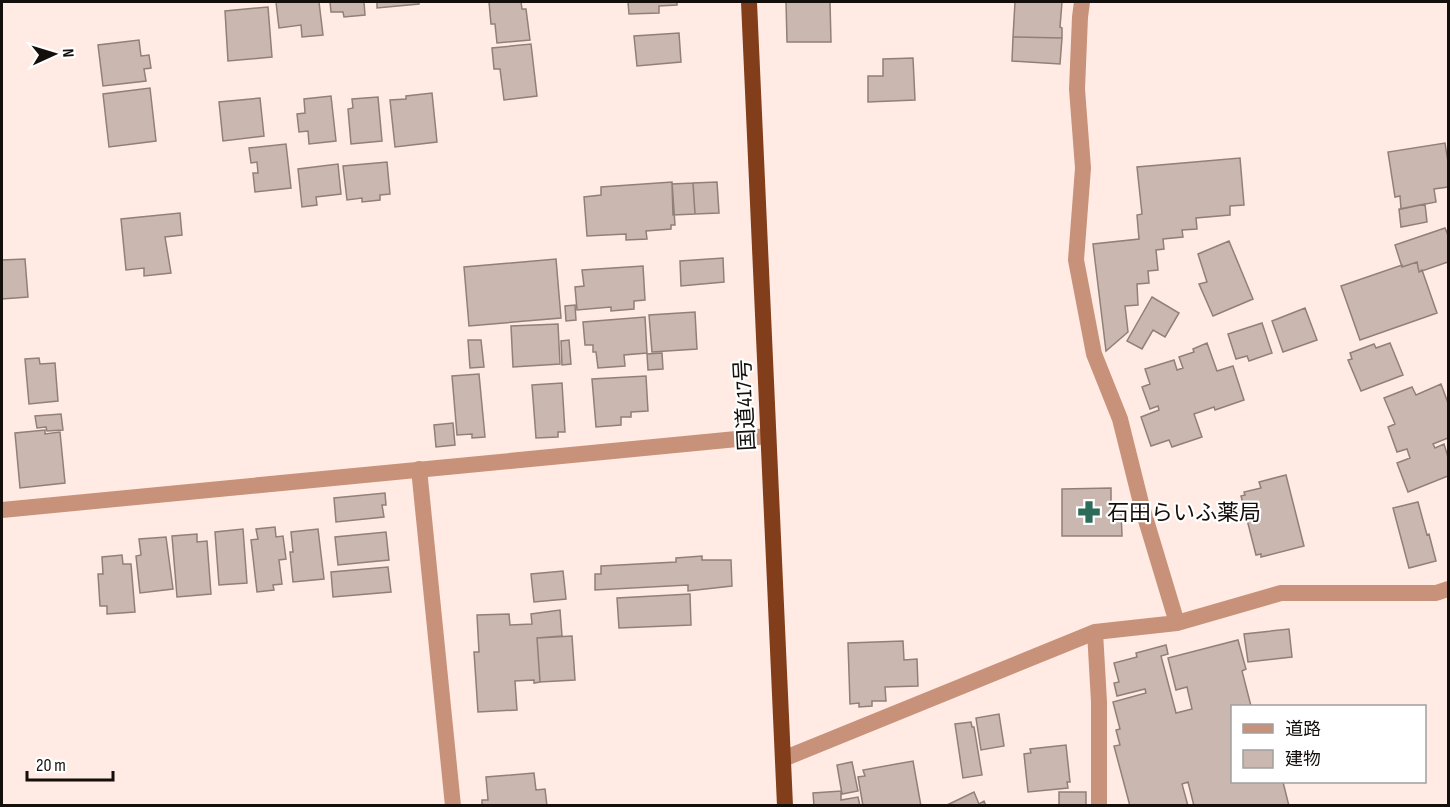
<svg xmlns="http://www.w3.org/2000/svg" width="1450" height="807" font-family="'Sofia Sans Condensed','Noto Sans JP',sans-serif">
	<rect width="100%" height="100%" fill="#ffebe3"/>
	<!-- building -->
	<path fill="#cab7af" stroke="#918078" stroke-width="1.5" d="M276 2H319L323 35 302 37 301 25 279 28Z
		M330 2H364L365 15 344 17 343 12H331Z
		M377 2H419V4L377 8Z
		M489 2H521L522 9H526L530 40 497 43 495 24H491Z
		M628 2H677V5L659 6V13L629 14Z
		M786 2H830L831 42H787Z
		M1015 2H1062L1060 27 1062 28V38L1013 37Z
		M268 7 272 57 228 61 225 11Z
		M679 33 681 62 637 66 634 36Z
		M1013 37 1062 38 1060 64 1012 61Z
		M139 40 141 56 149 55 151 68 144 69 146 81 103 86 98 45Z
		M531 44 537 96 504 100 500 69H494L492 48Z
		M913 58 915 100 868 102V76H883V59Z
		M150 88 156 141 109 147 103 94Z
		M432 93 437 142 395 147 390 100 406 99V96Z
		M331 96 336 141 309 144 308 131 299 132 297 114 305 113 304 99Z
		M378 97 382 141 351 144 348 109 353 108 352 99Z
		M260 98 264 136 223 141 219 102Z
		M1445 143 1448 162V187L1434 189 1436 202 1401 209 1400 196 1395 197 1388 152Z
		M286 144 291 188 255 192 253 173H258L257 162 251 163 249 148Z
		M1240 158 1244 205 1230 206V215L1196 218 1197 229 1182 230 1183 237 1163 239 1164 249 1156 250 1158 270 1148 271 1149 283 1137 284 1138 305 1125 306 1128 332 1106 351 1093 244 1139 239 1137 215 1142 214 1137 167Z
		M387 162 390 194 380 195V200L362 202V198L347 200 343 166Z
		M338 164 341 194 316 197 317 205 302 207 298 169Z
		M672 182 675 225H671V229L646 231 647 239 626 240V234L587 236 584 197 601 195V187Z
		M717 182 719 213 695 214 693 183Z
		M693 183 695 214 673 215 672 184Z
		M1425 204 1427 222 1401 227 1399 209Z
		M180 213 182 235 165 237 171 273 144 276V268L126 270 121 219Z
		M1445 228 1448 235V262L1419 272 1417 262 1402 267 1395 245Z
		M1229 241 1253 299 1213 316 1199 284 1207 282 1198 254Z
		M723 258 724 282 681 286 680 261Z
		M25 259 28 297 2 299V260Z
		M556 259 561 318 469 326 464 267Z
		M1417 262 1419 272 1422 270 1437 313 1360 340 1341 286 1402 265V267Z
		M643 266 645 300 634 301V309L611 311V307L577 310 575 287 584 286 582 270Z
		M1152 297 1179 313 1165 337 1153 330 1142 349 1127 341Z
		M575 305 576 320 566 321 565 306Z
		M1305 308 1317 340 1283 352 1272 321Z
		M695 312 697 349 652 352 649 315Z
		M645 317 647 353 624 355 625 366 598 368 596 352H593V345H585L583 322Z
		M1262 323 1272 353 1249 361 1247 356 1236 359 1228 334Z
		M558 324 560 364 513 367 511 326Z
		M468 340H481L484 367 470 368Z
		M569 340 571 364 562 365 561 341Z
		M1207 343 1217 371 1233 366 1244 400 1215 410 1214 407 1194 414 1202 437 1172 447 1169 440 1151 446 1141 417 1159 410 1158 406 1150 409 1142 387 1150 384 1145 369 1174 360 1177 370 1183 368 1179 357 1194 352 1193 349Z
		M1390 343 1403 375 1361 391 1348 360 1352 359 1350 353 1374 344 1376 348Z
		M662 353 663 369 648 370 647 354Z
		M39 358 40 364 55 363 58 401 29 404 25 359Z
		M479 374 485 437 472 438V434L457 435 452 376Z
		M646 376 648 411 631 412V417H621V425L596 427 592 379Z
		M562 383 565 432H558V437L536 438 532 385Z
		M1441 384 1448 403V438L1433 444 1435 448 1444 444 1448 457V476L1408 492 1397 463 1410 458 1407 449 1397 452 1388 427 1395 424 1384 398 1412 387 1416 395Z
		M61 414 63 430 47 431 46 427 37 428 35 416Z
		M453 423 455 445 436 447 434 425Z
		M45 430V434L60 432 65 483 20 488 15 433Z
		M1286 475 1304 546 1261 557V554L1256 555 1241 496 1245 495 1244 492 1261 488 1259 482Z
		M1111 488V510H1121L1122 536H1062V489Z
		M385 493 386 505H382L384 517 336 522 334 498Z
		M1418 502 1427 535 1429 534 1436 561 1409 568 1393 508Z
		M275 527 276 537 283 536 286 559 279 560 282 584 273 585 274 590 257 592 251 540 258 539 256 529Z
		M243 529 247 583 219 585 215 532Z
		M318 529 324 579 293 582 290 552H293L291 532Z
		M386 532 389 560 338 565 335 537Z
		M197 534V542L207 541 211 594 177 597 172 536Z
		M166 537 173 589 140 593 136 556 141 555 139 539Z
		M122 555 123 564H131L135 612 107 614V606H100L98 574H103L102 557Z
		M702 556V560H731L732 586 688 591V585L595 590V574H601V566L676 562V558Z
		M388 567 391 592 333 597 331 572Z
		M563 571 566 599 534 602 531 574Z
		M690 594 691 625 619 628 617 598Z
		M560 610 562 636 537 638 540 682 534 683V680L515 681 517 710 478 712 474 652H479L477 615 509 614 510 625 532 624 531 614Z
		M1289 629 1292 657 1248 662 1244 634Z
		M572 636 575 680 540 682 537 638Z
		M1238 640 1246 669 1242 671 1251 706H1232V782H1283L1289 806H1194L1188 782 1182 784 1188 806H1130L1114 746 1120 745 1116 730 1120 729 1113 702 1146 693 1145 689 1117 696 1114 683 1119 682 1114 663 1137 657 1136 653 1166 645 1168 654 1161 656 1176 713 1192 709 1187 687 1176 690 1168 658Z
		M903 641 904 660 917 659 918 686 885 687 886 701H872V706L859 707V703L850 704 848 643Z
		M999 714 1004 746 981 750 976 718Z
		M971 722 972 727H974L982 775 963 778 955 724Z
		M1066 745 1070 782H1067L1068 788 1028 792 1024 754 1031 753 1030 749Z
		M913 761 921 806H863L858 777 865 776 863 770Z
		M852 762 858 791 842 794 837 765Z
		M534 773 536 790 545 789 547 806H482V800H488L486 777Z
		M841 791V800L858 797 860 806H814L813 793Z
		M974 792 979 804 984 801 986 806H945Z
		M1059 792H1086V806H1059Z"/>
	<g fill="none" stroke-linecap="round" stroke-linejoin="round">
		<!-- minor -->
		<path stroke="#c8927a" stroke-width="16" d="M1082 2 1080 17 1077 89 1083 168 1076 260 1094 354 1120 419 1142 507 1177 623
			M419 469 453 806
			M1095 632 1099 702V806
			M783 759 1095 632 1177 623 1281 593H1436L1448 589"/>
		<!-- tertiary -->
		<path stroke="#c8927a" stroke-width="16" d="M2 510 768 436"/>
		<!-- trunk -->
		<path stroke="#823d1a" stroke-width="16" d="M749 2 785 806"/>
	</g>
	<!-- icons -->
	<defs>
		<g id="pharmacy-bare" transform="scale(1.8)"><path d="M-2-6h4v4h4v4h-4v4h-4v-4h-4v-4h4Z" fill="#2d6c59" stroke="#fff" stroke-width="2.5" paint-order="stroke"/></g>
	</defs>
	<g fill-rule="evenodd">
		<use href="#pharmacy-bare" x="1089" y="512"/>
	</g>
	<g text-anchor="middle" stroke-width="4.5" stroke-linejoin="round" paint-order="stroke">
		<!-- street labels -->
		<g font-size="22" fill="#150f0c" stroke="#fff">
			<text transform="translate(744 405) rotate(-93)" y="8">国道417号</text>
		</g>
		<!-- poi labels -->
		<g font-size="22" fill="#150f0c" stroke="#fff" text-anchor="start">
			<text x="1107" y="520">石田らいふ薬局</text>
		</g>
	</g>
	<!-- border -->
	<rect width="1450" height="807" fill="none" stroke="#150f0c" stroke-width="6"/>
	<!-- legend -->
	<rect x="1231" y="705" width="195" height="78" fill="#ffffff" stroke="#a19f9e" stroke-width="1.5"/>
	<rect x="1243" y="724" width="30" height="9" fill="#c8927a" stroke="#a19f9e" stroke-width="1.5"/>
	<text x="1285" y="735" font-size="18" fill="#150f0c">道路</text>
	<rect x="1243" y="750" width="30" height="18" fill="#cab7af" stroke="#a19f9e" stroke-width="1.5"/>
	<text x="1285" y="765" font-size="18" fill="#150f0c">建物</text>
	<!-- north arrow -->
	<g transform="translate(54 54) rotate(86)" stroke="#ffffff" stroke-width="4.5" paint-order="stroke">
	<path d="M0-4.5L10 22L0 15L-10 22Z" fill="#150f0c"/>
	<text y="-9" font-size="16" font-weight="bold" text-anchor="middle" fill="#150f0c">N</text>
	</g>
	<!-- scale -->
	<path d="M27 771v9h86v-9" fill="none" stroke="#150f0c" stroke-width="3"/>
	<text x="36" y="771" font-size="18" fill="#150f0c" stroke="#ffffff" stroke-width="4.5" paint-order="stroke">20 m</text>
</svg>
